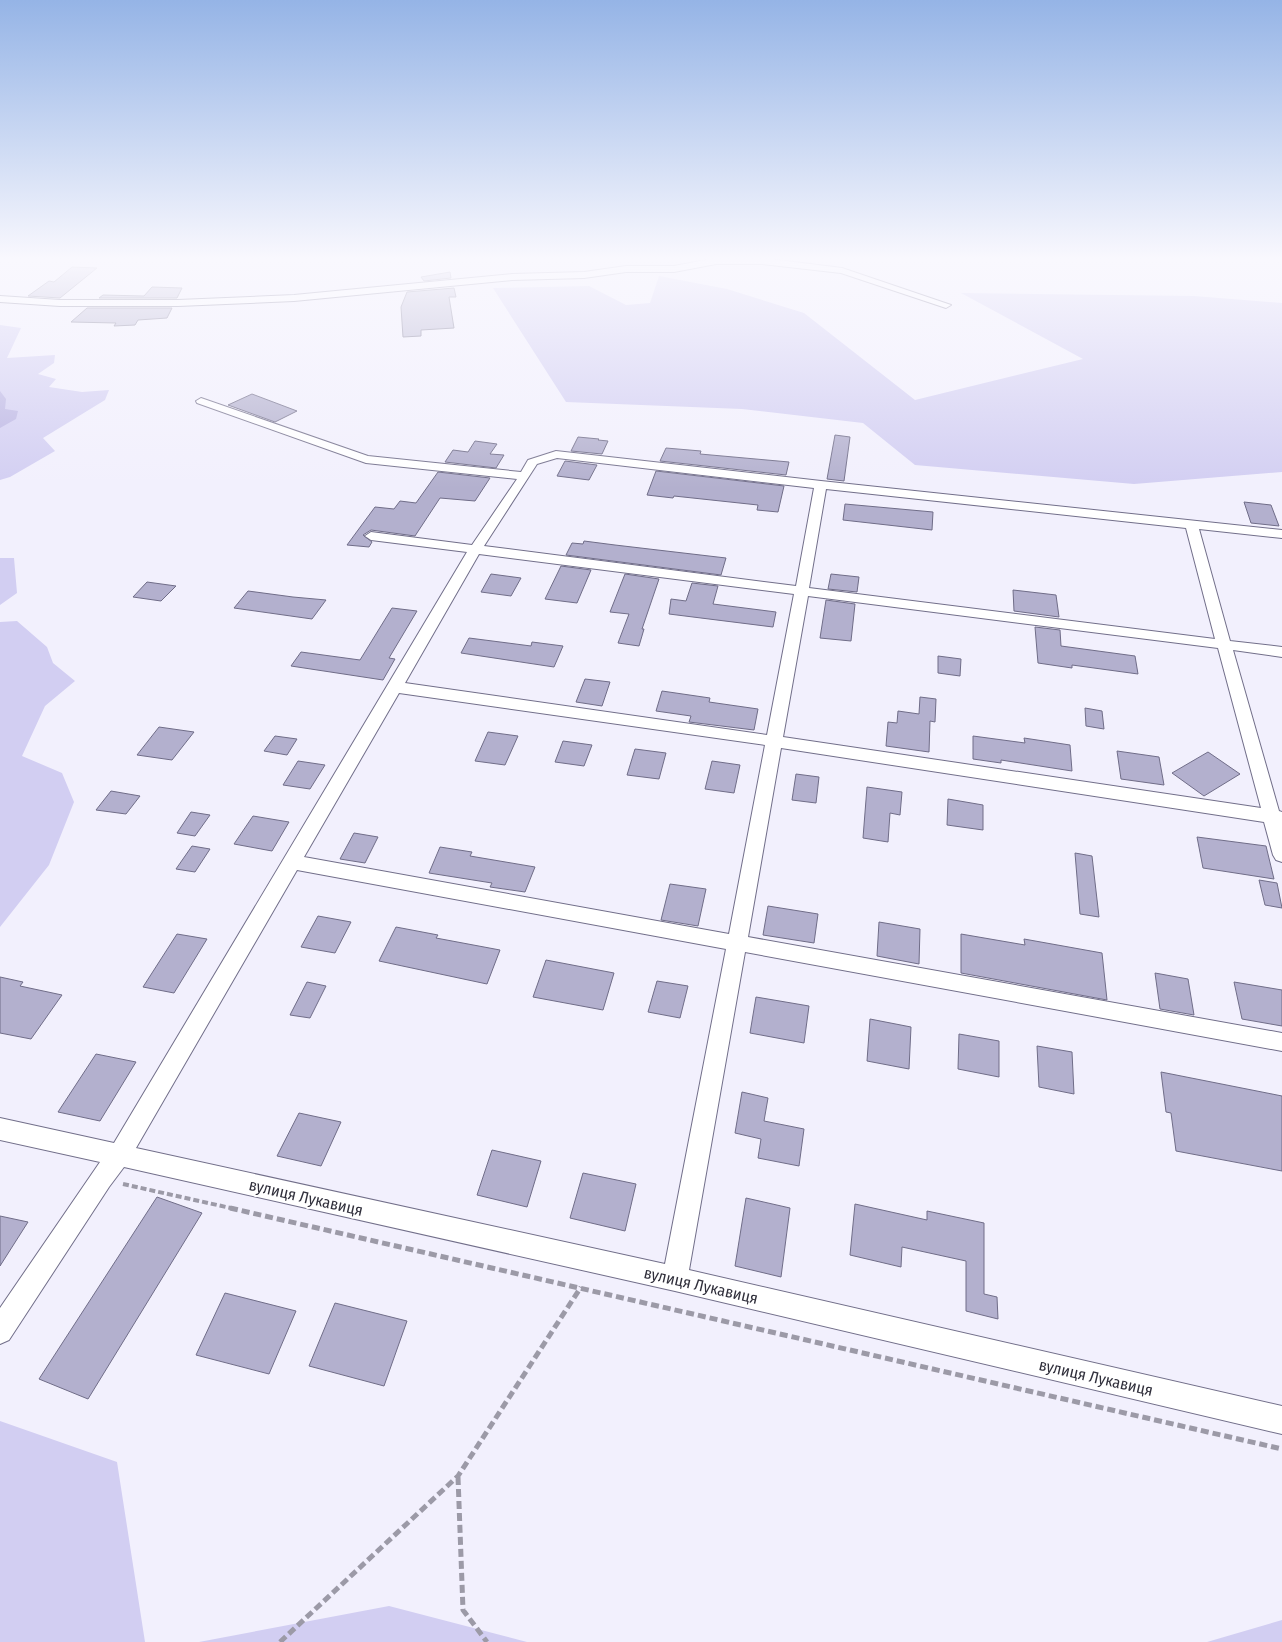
<svg xmlns="http://www.w3.org/2000/svg" width="1282" height="1642" font-family="'Fira Sans Condensed',sans-serif">
	<rect width="100%" height="100%" fill="#f2f0fd"/>
	<!-- green -->
	<path fill="#d2cef2" d="M659 276 727 289 804 313 915 400 1083 359 961 293 1194 296 1282 303V472L1134 484 915 465 863 423 742 409 566 402 493 288 589 286 626 305 650 303Z
		M0 325 21 328 7 358 55 355 54 363 38 374 56 379 49 387 82 392 109 390 105 400 43 438 55 451 10 477 0 480Z
		M0 558H14L17 593 0 605Z
		M17 621 47 647 53 663 75 681 45 706 22 756 62 773 74 802 49 865 0 927V622Z
		M0 1421 117 1462 145 1642H0Z
		M389 1606 527 1642H199Z
		M1282 1620V1642H1207Z"/>
	<!-- water -->
	<path fill="#b9b3e2" d="M0 391 6 399 5 409 18 411 16 419 0 428Z"/>
	<!-- building -->
	<path fill="#b3b0ce" stroke="#706d88" d="M72 267 97 268 60 298 28 296 49 281 54 282Z
		M450 272 451 278 424 281 421 277Z
		M152 287 182 288 177 298H99L103 295 144 296Z
		M454 288 456 297H449L454 328 421 330V336L403 337 401 307 407 292Z
		M87 308H172L167 318 138 320 135 325 114 326 116 323 71 322Z
		M252 394 297 411 275 422 228 405Z
		M835 435 850 437 844 481 827 479Z
		M578 437 599 439 598 440 608 441 602 454 571 451Z
		M475 441 497 444 490 454 504 455 496 468 445 462 453 450 468 452Z
		M666 448 701 451 700 454 789 462 786 475 660 461Z
		M565 461 597 465 589 480 557 476Z
		M656 471 784 486 778 512 757 510 758 505 674 496 673 498 647 495Z
		M438 472 490 478 475 501 440 498 415 536 371 530 363 535 372 542 369 547 347 545 375 507 394 509 400 501 416 503Z
		M1244 502 1271 505 1279 526 1251 523Z
		M845 504 933 512 932 530 843 520Z
		M584 541 615 545 726 558 721 575 566 555 572 543 583 544Z
		M561 566 591 570 577 603 545 599Z
		M491 574 521 578 511 596 481 592Z
		M625 574 659 579 642 629H644L639 646 618 643 629 614 610 612Z
		M831 574 859 577 857 592 828 589Z
		M147 582 176 586 161 601 133 597Z
		M692 583 718 586 713 604 776 612 773 627 669 614 671 599 686 601Z
		M1013 590 1056 595 1059 617 1014 611Z
		M248 591 293 597 326 600 312 619 234 608Z
		M826 600 855 604 851 641 820 638Z
		M392 608 417 611 389 658 395 659 383 680 291 666 301 652 360 660Z
		M1035 627 1060 630 1061 646 1135 656 1138 674 1072 665V668L1038 663Z
		M469 638 531 646 532 642 563 646 554 667 461 653Z
		M938 656 961 659 960 676 938 673Z
		M585 679 610 682 602 706 576 702Z
		M662 691 710 698 709 702 758 709 754 730 689 722 691 716 656 711Z
		M920 697 936 699 935 722 930 721 929 752 886 746 888 722 897 723 898 711 919 714Z
		M1085 708 1102 711 1104 729 1086 726Z
		M159 727 194 732 172 760 137 755Z
		M488 732 518 736 505 765 475 761Z
		M275 736 297 739 287 755 264 751Z
		M973 736 1025 743 1024 738 1070 745 1072 771 1001 760V763L973 759Z
		M563 741 592 745 584 766 555 762Z
		M635 749 666 753 659 779 627 775Z
		M1117 751 1159 757 1164 785 1121 779Z
		M1208 752 1240 774 1204 796 1172 773Z
		M298 761 325 765 310 789 283 785Z
		M712 761 740 765 734 793 705 789Z
		M796 774 819 777 816 803 792 800Z
		M867 787 902 792 900 815 890 813 888 842 863 838Z
		M111 791 140 796 126 814 96 810Z
		M948 799 983 805V830L947 825Z
		M191 812 210 815 195 836 177 833Z
		M253 816 289 822 272 851 234 844Z
		M354 833 378 837 365 863 340 859Z
		M1197 837 1266 846 1274 879 1203 868Z
		M192 846 210 849 195 872 176 869Z
		M440 847 472 852 470 856 535 867 525 892 490 887 492 883 429 873Z
		M1075 853 1092 856 1099 917 1080 914Z
		M1259 880 1277 883 1282 908 1265 905Z
		M670 884 706 889 698 926 661 920Z
		M768 906 818 914 814 943 763 935Z
		M318 916 351 922 335 953 301 947Z
		M879 922 920 929 919 964 877 956Z
		M396 927 438 935 436 938 500 950 487 984 379 961Z
		M177 934 207 939 174 993 143 987Z
		M961 934 1025 945 1024 939 1102 953 1107 1000 961 973Z
		M546 960 614 973 603 1010 533 997Z
		M1155 973 1188 979 1194 1015 1160 1009Z
		M0 977 23 982 20 986 62 995 31 1039 0 1033Z
		M657 981 688 986 680 1018 648 1012Z
		M307 982 326 986 310 1018 290 1015Z
		M1234 982 1282 990V1026L1242 1019Z
		M756 997 809 1006 804 1043 750 1033Z
		M870 1019 911 1027 909 1069 867 1061Z
		M959 1034 999 1041V1077L958 1069Z
		M1037 1046 1072 1052 1074 1094 1039 1087Z
		M96 1054 136 1062 100 1121 58 1112Z
		M1161 1072 1282 1096V1171L1176 1151 1171 1113 1166 1112Z
		M742 1092 768 1098 764 1121 804 1129 799 1166 758 1158 761 1139 735 1133Z
		M299 1113 341 1122 321 1166 277 1156Z
		M492 1150 541 1161 527 1207 477 1195Z
		M583 1173 636 1184 625 1231 570 1218Z
		M157 1197 202 1213 88 1399 39 1379Z
		M746 1198 790 1208 781 1277 735 1266Z
		M855 1204 927 1220V1211L984 1223V1294L997 1297 998 1319 966 1311V1261L902 1247 901 1267 850 1255Z
		M0 1216 28 1222 0 1266Z
		M225 1293 296 1311 269 1374 196 1355Z
		M335 1303 407 1321 384 1386 309 1366Z"/>
	<g fill="none" stroke-linecap="round" stroke-linejoin="round">
		<!-- minor casing -->
		<g stroke="#726f8a" stroke-width="2">
			<path id="minor" d="M716 258H762L842 268 951 305 946 308 841 273 762 264H716L674 272H626L584 278 512 280 294 301 178 306H60L0 302V296L60 300H178L294 295 512 274 584 272 626 266H674Z
				M201 398 368 456 521 472 528 460 556 451 821 481 1282 530V538L1199 529 1230 641 1282 647V657L1233 650 1279 811 1282 812V862L1276 860 1273 855 1264 822 781 748 748 937 1282 1033V1051L745 952 689 1270 1282 1406V1434L675 1291 124 1167 109 1187 9 1340 0 1344V1308L100 1162 0 1140V1118L114 1143 467 552 371 540 365 536 371 532 472 545 517 479 366 463 197 403 196 401ZM557 458 814 488 796 586 484 546 537 464ZM826 489 1186 528 1215 639 809 588ZM479 554 794 594 767 735 405 683ZM808 596 1218 648 1261 808 783 737ZM399 693 765 745 729 934 304 857ZM297 870 726 949 665 1264 136 1148Z"/>
		</g>
		<!-- path-far1 -->
		<path stroke="#9c9aa7" stroke-width="4" stroke-dasharray="6 3" stroke-linecap="butt" d="M123 1184 235 1209"/>
		<!-- path -->
		<path stroke="#9c9aa7" stroke-width="5" stroke-dasharray="8 4" stroke-linecap="butt" d="M230 1208 1282 1449
			M458 1477 463 1610 487 1642
			M280 1642 458 1476 581 1287"/>
		<!-- minor -->
		<use href="#minor" fill="#fff" fill-rule="evenodd"/>
	</g>
	<!-- sky -->
	<linearGradient id="sky" x2="0" y2="1"><stop stop-color="#95b4e6"/><stop offset="0.53" stop-color="#f9f8fe"/><stop offset="1" stop-color="#f9f8fe" stop-opacity="0"/></linearGradient>
	<rect width="1282" height="488" fill="url(#sky)"/>
	<g text-anchor="middle" stroke-width="4" stroke-linejoin="round" paint-order="stroke">
		<!-- near-street labels -->
		<g font-size="16" fill="#31303c" stroke="#fff">
			<text transform="translate(306 1197) rotate(13)" y="6">вулиця Лукавиця</text>
			<text transform="translate(701 1285) rotate(13)" y="6">вулиця Лукавиця</text>
			<text transform="translate(1096 1377) rotate(13)" y="6">вулиця Лукавиця</text>
		</g>
	</g>
</svg>
